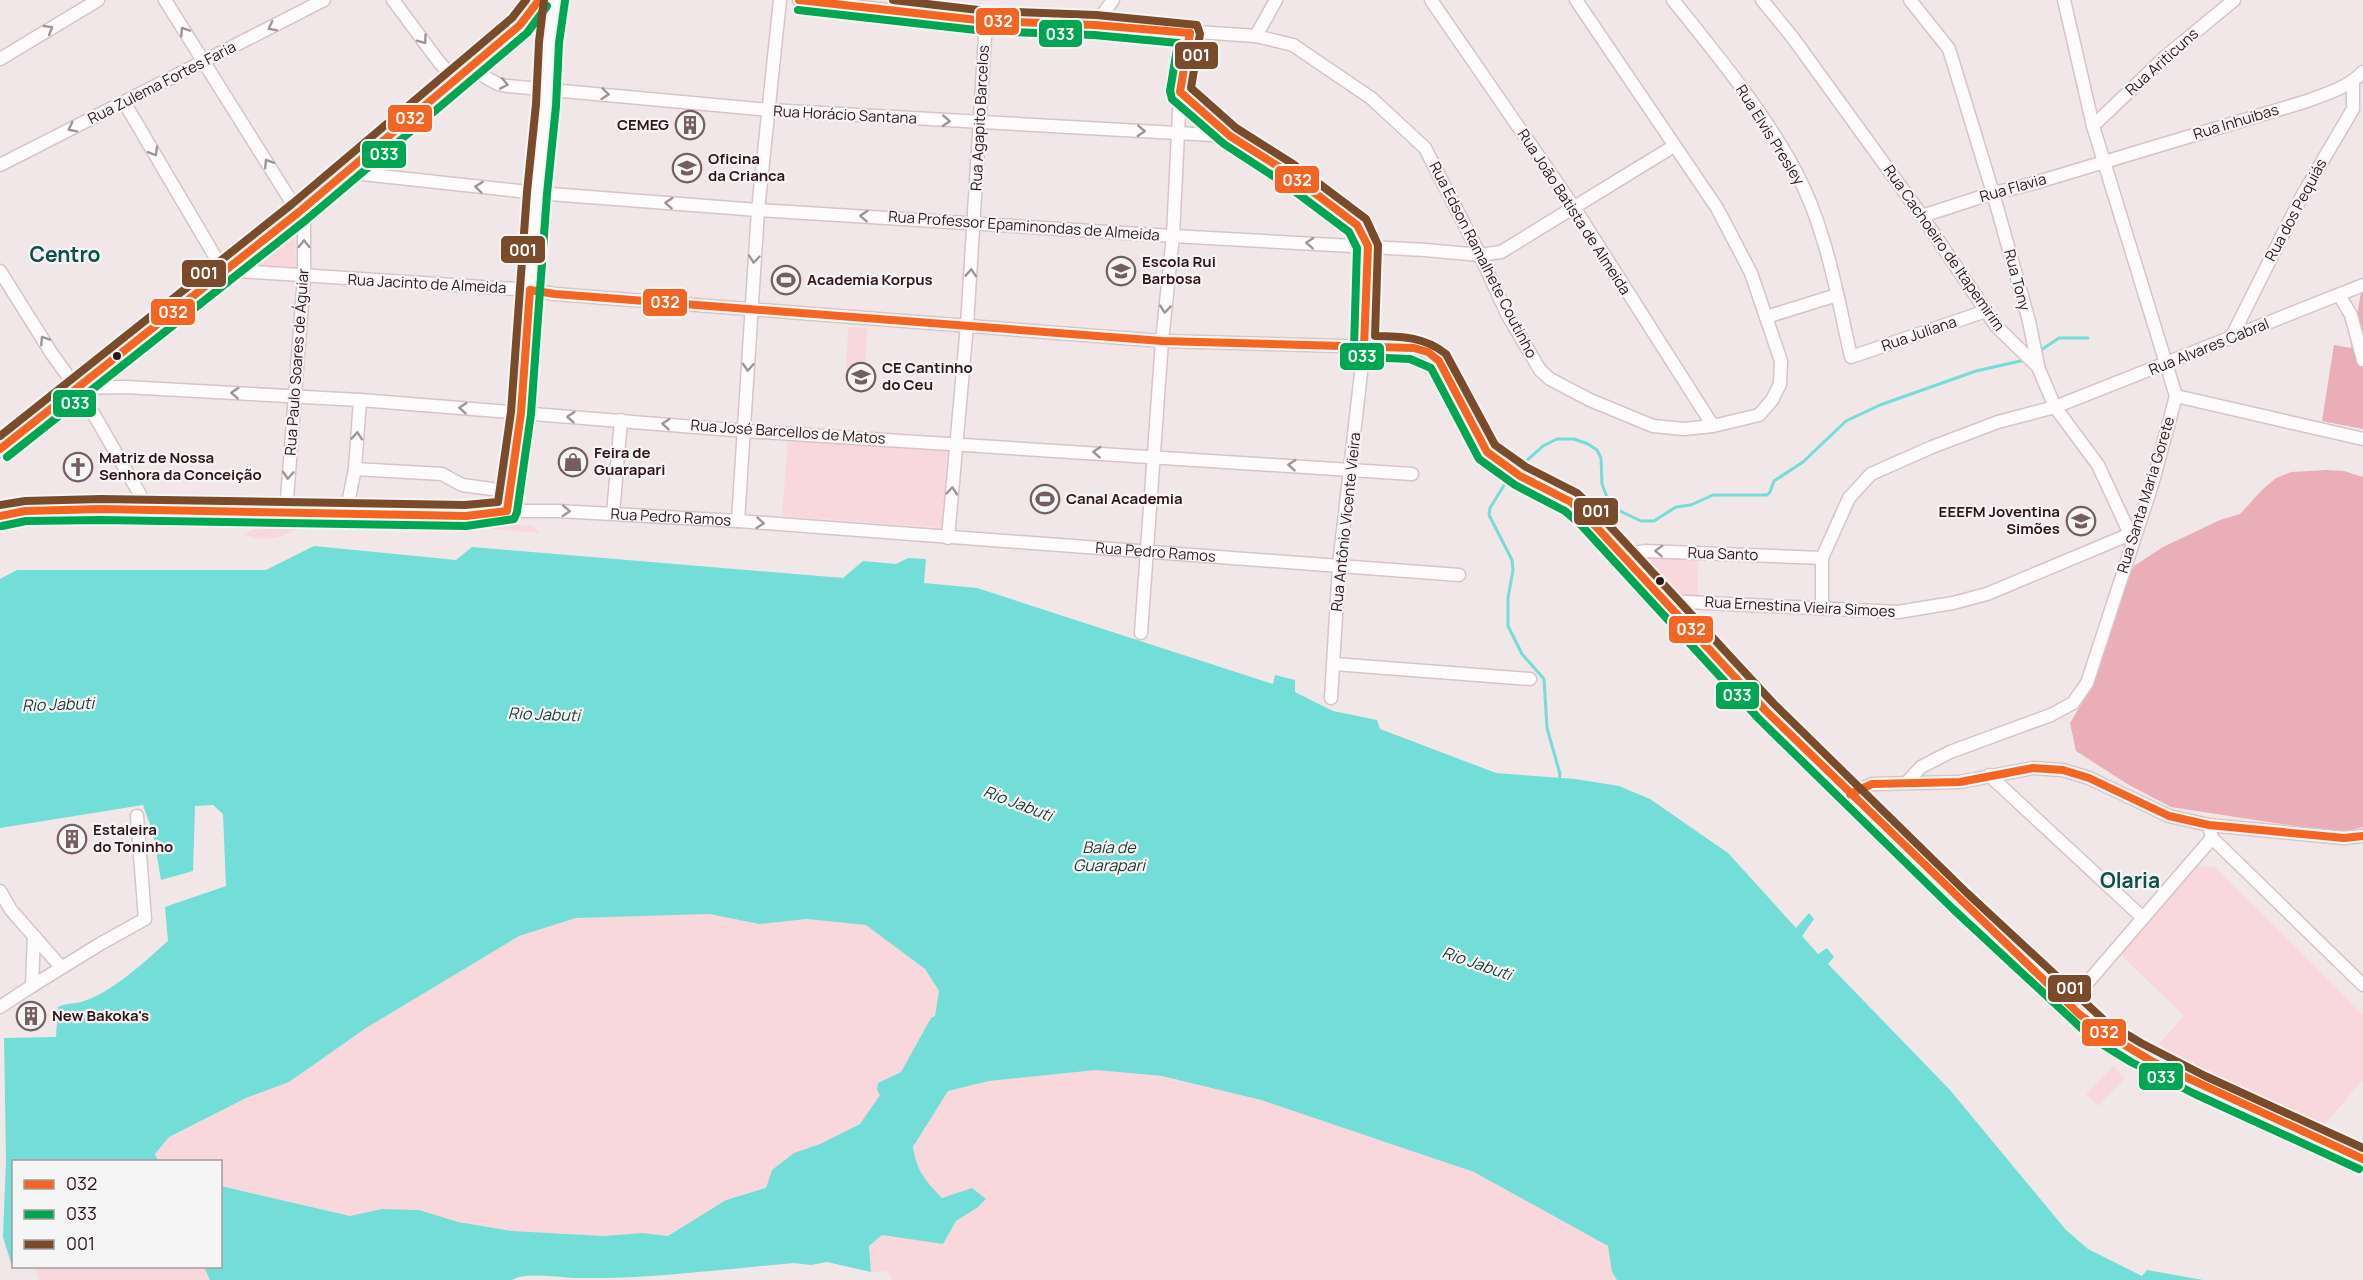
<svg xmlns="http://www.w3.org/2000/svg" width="2363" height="1280" font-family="Manrope,sans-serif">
	<rect width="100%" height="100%" fill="#f1e7e8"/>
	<!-- green -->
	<path fill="#f8d8dc" d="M294 231 297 272 248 268Z
		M848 327 867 328 865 371 846 370Z
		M788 439 948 451 942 528 782 516Z
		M276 518 314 521C291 532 270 546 245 534Z
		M478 522 533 526 539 533 460 526Z
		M1642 557 1697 559 1698 596 1666 595 1637 561Z
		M2189 865 2215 867 2363 1014V1080L2316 1134 2151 1053 2184 1016 2120 954Z
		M709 914 759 924 807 919 866 925 925 969 939 991 935 1016 931 1018 901 1072 878 1083 880 1095 860 1124 820 1144 794 1153 772 1170 766 1188 726 1200 668 1236 642 1233 604 1236 512 1231 458 1222 419 1210 382 1209 350 1216 221 1186 220 1162 158 1161 155 1154 169 1137 246 1098 289 1082 366 1028 519 936 576 918Z
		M2113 1066 2125 1078 2098 1106 2086 1094Z
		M1096 1070 1162 1076 1261 1100 1377 1138 1475 1172 1608 1246 1612 1272 1617 1280H893L887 1271 871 1272 869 1246 882 1234 943 1244 956 1221 978 1207 985 1199 972 1188 942 1198C925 1180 917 1173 913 1148L948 1091 989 1081Z
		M65 1266 204 1267 210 1280H39L35 1267Z"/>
	<!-- forest -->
	<path fill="#eaaeb8" d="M2363 282V429L2322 421 2334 345 2351 348Z
		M2327 470 2344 471 2363 477V827L2341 833 2171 807 2129 785 2076 751 2070 723 2094 683 2114 605 2134 566 2163 547 2220 520 2240 514 2263 489 2276 478 2291 472Z"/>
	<!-- water -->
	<path fill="#73ddd8" d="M314 546 456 560 472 547 843 578 863 561 896 564 908 558 926 559 924 583 977 588 1273 684 1275 675 1295 680V692L1333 711 1377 720 1380 729 1496 773 1575 779 1619 786 1650 799 1728 853 1796 928 1809 913 1814 919 1802 936 1818 954 1827 948 1834 957 1828 964 1950 1090 2066 1230 2088 1249 2142 1276 2147 1270 2203 1280H1617L1612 1272 1608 1246 1474 1172 1261 1100 1162 1076 1096 1070 989 1081 948 1091 913 1147C917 1172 925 1180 942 1198L972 1188 986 1199 978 1207 956 1221 943 1244 882 1235 869 1246 871 1272 827 1262 811 1265 794 1263C723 1269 651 1279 579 1278 563 1278 524 1271 512 1280H210L204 1267 220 1266 221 1186 350 1216 382 1209 419 1210 458 1222 512 1231 604 1236 642 1233 668 1236 726 1200 766 1188 772 1170 794 1153 820 1144 860 1124 880 1095 877 1090 878 1083 901 1072 931 1018 935 1016 939 991 925 969 866 925 807 919 759 924 709 914 576 918 519 936 366 1028 289 1082 246 1098 169 1137 155 1154 158 1161 14 1162 13 1263H11L3 1237 6 1160 4 1038 56 1037 58 1007C66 1003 73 1004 81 1002 112 993 144 962 168 941L165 907 226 886 223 814 213 805 195 806 193 871 161 880 153 833 143 805 0 828V579L17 570H266Z"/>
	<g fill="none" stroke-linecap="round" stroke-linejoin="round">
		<!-- stream -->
		<path stroke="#73ddd8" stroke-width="3" d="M2038 352 2059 338H2088
			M1516 470 1543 446 1557 439H1574L1588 444 1597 450 1601 458 1602 484 1607 497 1620 511 1641 521H1654L1676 507 1691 505 1713 495H1767L1770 492 1774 481 1803 462 1846 421 1880 405 1976 371 2025 360
			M1511 474 1490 508 1489 515 1512 560 1513 570 1508 598V626L1522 654 1544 679 1547 728 1560 774 1559 780"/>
		<!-- minor casing -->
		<g stroke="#d8c4c7" stroke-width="15">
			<g id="minor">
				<path d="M165 0 304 222V277L286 512"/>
				<path d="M393 0 439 62 454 78"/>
				<path d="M799 0 986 21 1095 25 1256 36 1293 45 1371 98 1425 148 1480 255 1507 314 1540 370 1550 379 1590 400 1653 426 1684 429 1713 426 1759 415 1772 400 1780 384 1781 361 1751 273 1717 208 1576 0"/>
				<path d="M1431 0 1575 209 1713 426"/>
				<path d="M1673 0C1716 54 1762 109 1795 170 1826 227 1837 295 1851 357L1986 311"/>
				<path d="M1762 0 1793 38 1922 216 1996 326 2038 367 2055 407 2098 465 2130 534"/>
				<path d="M1910 0 1949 49 1993 193 2029 321 2038 366"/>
				<path d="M1095 25 1113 0"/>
				<path d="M1256 36 1276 0"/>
				<path d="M482 56 481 67 485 77 498 84 507 86 770 110 1230 136"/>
				<path d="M0 59 98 0"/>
				<path d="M1180 92 1230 136 1287 172 1339 210 1357 225 1368 246 1364 347 1339 565 1331 698"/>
				<path d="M124 102 223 270 530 290 555 294 1162 341 1414 348 1428 352 1439 361 1487 452 1520 476 1571 502 1588 518 1766 711 2079 1014C2116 1045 2158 1065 2201 1085 2255 1111 2309 1135 2363 1159"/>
				<path d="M2093 126 2165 57 2234 0"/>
				<path d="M0 165 324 0"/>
				<path d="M344 172 537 193 758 210 1173 236 1425 250 1480 255 1501 252 1674 146"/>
				<path d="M1922 216 1993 193 2031 184 2304 102C2325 94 2346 89 2363 72"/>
				<path d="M0 271 52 354 86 401 149 510"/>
				<path d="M2339 295 2351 315 2363 360"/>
				<path d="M1766 317 1837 295"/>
				<path d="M2231 338 2303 194 2353 109V83"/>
				<path d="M77 388 125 387 360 400 745 431 1412 474"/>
				<path d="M2176 396 2363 439"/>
				<path d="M355 469 442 474 462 485 500 490"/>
				<path id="s1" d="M507 511H558L738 521 1459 575"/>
				<path d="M346 513 355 469 360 400"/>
				<path d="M613 514 621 420"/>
				<path d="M738 521 758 210 780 0"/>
				<path d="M948 538 967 325 986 21"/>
				<path d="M1624 555 1645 551 1822 558"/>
				<path d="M1666 601 1898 612 1953 603 1987 594 2135 532"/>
				<path d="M1822 608V558L1849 498 1871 474 1932 447 1998 422 2055 407 2363 285"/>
				<path d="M1141 633 1162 341 1173 236 1180 92 1190 33"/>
				<path d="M1334 664 1530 679"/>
				<path d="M1989 775 2143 918"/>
				<path d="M1907 782 1921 767 1950 752 2051 715 2073 703 2087 683 2152 485 2176 396 2093 126 2064 0"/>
				<path d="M1850 794 1872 784 1960 782 2033 768 2063 770 2089 778 2169 816 2209 825 2344 838 2363 836"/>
				<path d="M2209 825 2212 838 2363 985"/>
				<path d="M0 891 11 910 61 967"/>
				<path d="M32 986 100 944 145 919 137 816"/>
				<path d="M2069 1004 2212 838"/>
				<path d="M0 1007 32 986 34 936"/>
			</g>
		</g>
		<!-- major casing -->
		<g stroke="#d8c4c7" stroke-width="20">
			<path id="major" d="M0 449 299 212 520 25 539 0
				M0 516 25 511 101 509 466 516 507 511 521 413 537 193 546 105 549 42 555 0"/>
		</g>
		<!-- minor -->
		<use href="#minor" stroke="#fdfbfc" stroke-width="12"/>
		<!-- major -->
		<use href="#major" stroke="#fdfbfc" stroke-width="16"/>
		<!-- bus-1 casing -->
		<g stroke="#f5f5f5" stroke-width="12">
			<path id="bus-1" d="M799 0 986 21 1095 25 1190 33 1180 92 1230 136 1287 172 1357 225 1368 246 1364 347
				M0 449 299 212 520 25 539 0
				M0 516 25 511 101 509 466 516 507 511 521 413 530 290 555 294 1162 341 1414 348 1428 352 1439 361 1487 452 1520 476 1571 502 1588 518 1766 711 2079 1014 2108 1035 2153 1062 2363 1159
				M1850 794 1872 784 1960 782 2033 768 2063 770 2089 778 2169 816 2209 825 2344 838 2363 836"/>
		</g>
		<!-- bus-2 casing -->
		<g stroke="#f5f5f5" stroke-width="12">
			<path id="bus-2" d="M798 10 985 31 1094 35 1178 43 1170 91 1172 99 1224 144 1281 181 1349 232 1357 248 1354 347 1357 355 1363 357 1410 359 1431 368 1479 459 1515 485 1565 511 1581 525 1759 719 1953 909 2092 1038 2131 1062 2195 1094 2359 1169
				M7 457 306 220 527 33 547 6
				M2 526 26 521 101 520 466 526 514 519 517 512 531 414 547 194 556 106 559 43 565 1"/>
		</g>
		<!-- bus-3 casing -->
		<g stroke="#f5f5f5" stroke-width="12">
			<path id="bus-3" d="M893 0 987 11 1096 15 1197 25 1200 34 1191 88 1236 128 1293 164 1366 219 1378 245 1375 336C1401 336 1425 337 1446 354L1495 445 1526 467 1577 493 1595 510 1774 704 1967 893 2106 1022 2141 1043 2205 1076 2363 1148
				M0 436 292 204 512 18 526 0
				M0 505 25 501 101 499 465 505 498 502 511 412 527 192 536 104 539 42 544 0"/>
		</g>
		<!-- bus-1 -->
		<use href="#bus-1" stroke="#f26522" stroke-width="8"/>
		<!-- bus-2 -->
		<use href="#bus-2" stroke="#00a651" stroke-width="8"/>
		<!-- bus-3 -->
		<use href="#bus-3" stroke="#7a4b2a" stroke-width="8"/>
	</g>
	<!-- one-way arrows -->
	<defs><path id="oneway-chevron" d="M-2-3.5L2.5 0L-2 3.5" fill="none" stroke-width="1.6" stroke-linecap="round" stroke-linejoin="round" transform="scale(1.5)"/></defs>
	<g stroke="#a29496">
		<use href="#oneway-chevron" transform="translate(272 27) rotate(153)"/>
		<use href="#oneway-chevron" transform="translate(49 29) rotate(-31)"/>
		<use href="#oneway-chevron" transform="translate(184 31) rotate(-123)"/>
		<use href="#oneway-chevron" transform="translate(423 40) rotate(54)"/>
		<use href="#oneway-chevron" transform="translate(504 84) rotate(11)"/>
		<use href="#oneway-chevron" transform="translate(605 94) rotate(6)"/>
		<use href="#oneway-chevron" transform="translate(946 121) rotate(3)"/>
		<use href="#oneway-chevron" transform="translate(72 128) rotate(153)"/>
		<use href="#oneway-chevron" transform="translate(1141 131) rotate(3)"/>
		<use href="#oneway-chevron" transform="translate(154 152) rotate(60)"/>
		<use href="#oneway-chevron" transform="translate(268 163) rotate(-122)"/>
		<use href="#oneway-chevron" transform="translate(479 187) rotate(-174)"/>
		<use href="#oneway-chevron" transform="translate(669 203) rotate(-176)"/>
		<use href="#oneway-chevron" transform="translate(864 216) rotate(-177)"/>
		<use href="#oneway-chevron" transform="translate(1310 243) rotate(-177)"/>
		<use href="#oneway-chevron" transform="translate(304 244) rotate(-90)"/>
		<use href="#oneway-chevron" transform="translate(754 259) rotate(95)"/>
		<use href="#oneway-chevron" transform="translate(971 273) rotate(-86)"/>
		<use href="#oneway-chevron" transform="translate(1165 309) rotate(96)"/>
		<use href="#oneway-chevron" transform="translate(44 340) rotate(-123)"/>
		<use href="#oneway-chevron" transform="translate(748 367) rotate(93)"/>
		<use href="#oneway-chevron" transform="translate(235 393) rotate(-177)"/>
		<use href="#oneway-chevron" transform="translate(463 408) rotate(-175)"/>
		<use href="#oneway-chevron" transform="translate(571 417) rotate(-176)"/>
		<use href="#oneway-chevron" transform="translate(666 424) rotate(-175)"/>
		<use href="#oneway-chevron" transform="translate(357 436) rotate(-86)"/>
		<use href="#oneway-chevron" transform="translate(1097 452) rotate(-176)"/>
		<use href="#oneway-chevron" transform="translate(1292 465) rotate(-176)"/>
		<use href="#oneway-chevron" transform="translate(288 475) rotate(94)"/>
		<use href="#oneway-chevron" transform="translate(952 491) rotate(-85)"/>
		<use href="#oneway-chevron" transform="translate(566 511) rotate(3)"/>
		<use href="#oneway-chevron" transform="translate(760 523) rotate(5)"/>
		<use href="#oneway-chevron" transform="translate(1659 551) rotate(-178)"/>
	</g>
	<!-- icons -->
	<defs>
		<g id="building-ring" transform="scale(1.5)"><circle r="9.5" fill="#f5f5f5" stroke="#755e62" stroke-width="1.5"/><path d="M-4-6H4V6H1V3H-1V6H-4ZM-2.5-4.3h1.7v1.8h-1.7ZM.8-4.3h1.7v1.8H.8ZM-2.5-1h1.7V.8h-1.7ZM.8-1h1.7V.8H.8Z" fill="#755e62"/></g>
		<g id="school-ring" transform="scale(1.5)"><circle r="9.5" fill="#f5f5f5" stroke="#755e62" stroke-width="1.5"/><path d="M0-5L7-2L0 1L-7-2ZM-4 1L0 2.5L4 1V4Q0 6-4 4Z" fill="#755e62"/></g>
		<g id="stadium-ring" transform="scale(1.5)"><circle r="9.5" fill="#f5f5f5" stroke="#755e62" stroke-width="1.5"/><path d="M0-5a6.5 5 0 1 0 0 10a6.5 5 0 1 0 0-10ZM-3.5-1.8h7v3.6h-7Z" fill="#755e62"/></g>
		<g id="shop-ring" transform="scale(1.5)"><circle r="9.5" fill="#f5f5f5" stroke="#755e62" stroke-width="1.5"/><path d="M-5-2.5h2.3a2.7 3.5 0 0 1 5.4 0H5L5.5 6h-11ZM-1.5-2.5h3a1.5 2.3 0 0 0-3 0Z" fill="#755e62"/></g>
		<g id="church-ring" transform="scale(1.5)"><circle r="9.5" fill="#f5f5f5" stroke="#755e62" stroke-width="1.5"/><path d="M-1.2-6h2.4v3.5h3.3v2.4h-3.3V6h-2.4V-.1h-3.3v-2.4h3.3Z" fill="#755e62"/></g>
	</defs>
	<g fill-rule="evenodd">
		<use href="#building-ring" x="690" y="125"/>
		<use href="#school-ring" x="687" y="168"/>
		<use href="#school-ring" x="1121" y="271"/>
		<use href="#stadium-ring" x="786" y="280"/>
		<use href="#school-ring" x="861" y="377"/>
		<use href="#shop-ring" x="573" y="462"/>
		<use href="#church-ring" x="78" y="467"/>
		<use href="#stadium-ring" x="1045" y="499"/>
		<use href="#school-ring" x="2081" y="521"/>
		<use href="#building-ring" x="72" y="839"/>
		<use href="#building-ring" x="31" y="1016"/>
	</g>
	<!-- markers -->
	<g fill="#32151a" stroke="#f5f5f5" stroke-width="2">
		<circle cx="117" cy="356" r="5"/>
		<circle cx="1660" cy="581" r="5"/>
	</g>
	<g text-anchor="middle" stroke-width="4.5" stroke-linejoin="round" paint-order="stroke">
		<!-- street labels -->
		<g font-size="15" fill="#32151a" stroke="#f5f5f5">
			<text transform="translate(2162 62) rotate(-42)" y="5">Rua Ariticuns</text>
			<text transform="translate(162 83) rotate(-27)" y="5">Rua Zulema Fortes Faria</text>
			<text transform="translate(845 115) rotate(3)" y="5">Rua Horácio Santana</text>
			<text transform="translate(980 118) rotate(-87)" y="5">Rua Agapito Barcelos</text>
			<text transform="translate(2236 122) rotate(-17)" y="5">Rua Inhuibas</text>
			<text transform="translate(1770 135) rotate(58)" y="5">Rua Elvis Presley</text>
			<text transform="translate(2013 188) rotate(-16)" y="5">Rua Flavia</text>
			<text transform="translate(2296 210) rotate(-62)" y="5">Rua dos Pequiás</text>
			<text transform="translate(1574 212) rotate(57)" y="5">Rua João Batista de Almeida</text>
			<text transform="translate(1024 226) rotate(4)" y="5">Rua Professor Epaminondas de Almeida</text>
			<text transform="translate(1944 248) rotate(55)" y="5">Rua Cachoeiro de Itapemirim</text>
			<text transform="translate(1483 260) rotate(63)" y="5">Rua Edson Ramalhete Coutinho</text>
			<text transform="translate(2017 280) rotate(75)" y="5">Rua Tony</text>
			<text transform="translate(427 284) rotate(3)" y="5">Rua Jacinto de Almeida</text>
			<text transform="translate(1919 334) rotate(-19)" y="5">Rua Juliana</text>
			<text transform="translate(2209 347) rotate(-22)" y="5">Rua Alvares Cabral</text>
			<text transform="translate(297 362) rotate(-86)" y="5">Rua Paulo Soares de Águiar</text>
			<text transform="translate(788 432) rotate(4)" y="5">Rua José Barcellos de Matos</text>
			<text transform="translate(2146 495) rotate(-73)" y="5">Rua Santa Maria Gorete</text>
			<text dy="5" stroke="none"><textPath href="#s1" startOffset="164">Rua Pedro Ramos</textPath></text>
			<text transform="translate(1346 522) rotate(-84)" y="5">Rua Antônio Vicente Vieira</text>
			<text dy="5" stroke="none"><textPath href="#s1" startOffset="650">Rua Pedro Ramos</textPath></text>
			<text transform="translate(1723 554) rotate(2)" y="5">Rua Santo</text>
			<text transform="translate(1800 607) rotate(3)" y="5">Rua Ernestina Vieira Simoes</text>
		</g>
		<!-- poi labels -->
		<g font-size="15" font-weight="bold" fill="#32151a" stroke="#f5f5f5" text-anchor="start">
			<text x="669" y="130" text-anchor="end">CEMEG</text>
			<text x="708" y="164">Oficina<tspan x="708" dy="17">da Crianca</tspan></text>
			<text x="1142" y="267">Escola Rui<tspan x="1142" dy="17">Barbosa</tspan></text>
			<text x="807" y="285">Academia Korpus</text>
			<text x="882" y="373">CE Cantinho<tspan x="882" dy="17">do Ceu</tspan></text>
			<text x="594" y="458">Feira de<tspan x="594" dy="17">Guarapari</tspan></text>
			<text x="99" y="463">Matriz de Nossa<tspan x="99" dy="17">Senhora da Conceição</tspan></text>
			<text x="1066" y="504">Canal Academia</text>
			<text x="2060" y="517" text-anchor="end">EEEFM Joventina<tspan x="2060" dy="17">Simões</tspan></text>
			<text x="93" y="835">Estaleira<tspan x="93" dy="17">do Toninho</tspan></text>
			<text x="52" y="1021">New Bakoka's</text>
		</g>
		<!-- water labels -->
		<g font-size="16" font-style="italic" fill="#1d3634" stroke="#f5f5f5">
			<text transform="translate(58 704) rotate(-2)" y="6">Rio Jabuti</text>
			<text transform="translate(544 714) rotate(2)" y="6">Rio Jabuti</text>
			<text transform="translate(1018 803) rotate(21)" y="6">Rio Jabuti</text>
			<text x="1109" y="853">Baía de<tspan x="1109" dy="18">Guarapari</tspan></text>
			<text transform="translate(1477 963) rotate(19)" y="6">Rio Jabuti</text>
		</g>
		<!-- district labels -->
		<g font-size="21" font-weight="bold" fill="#104e4b" stroke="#f5f5f5">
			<text x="65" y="262">Centro</text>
			<text x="2130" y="888">Olaria</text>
		</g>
	</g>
	<g stroke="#f5f5f5" stroke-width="2">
		<rect x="975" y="7" width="45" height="29" rx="6" fill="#f26522"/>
		<rect x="1038" y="19" width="45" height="29" rx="6" fill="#00a651"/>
		<rect x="1174" y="41" width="45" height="29" rx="6" fill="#7a4b2a"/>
		<rect x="387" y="104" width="46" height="29" rx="6" fill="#f26522"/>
		<rect x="361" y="140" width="46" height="29" rx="6" fill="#00a651"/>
		<rect x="1274" y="165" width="46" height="29" rx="6" fill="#f26522"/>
		<rect x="500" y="235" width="46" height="29" rx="6" fill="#7a4b2a"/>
		<rect x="181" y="259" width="46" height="29" rx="6" fill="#7a4b2a"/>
		<rect x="642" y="288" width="46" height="29" rx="6" fill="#f26522"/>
		<rect x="150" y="298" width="46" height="28" rx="6" fill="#f26522"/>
		<rect x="1339" y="342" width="46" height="29" rx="6" fill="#00a651"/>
		<rect x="52" y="389" width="45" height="29" rx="6" fill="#00a651"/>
		<rect x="1573" y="497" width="46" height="29" rx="6" fill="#7a4b2a"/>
		<rect x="1668" y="615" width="46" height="29" rx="6" fill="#f26522"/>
		<rect x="1715" y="681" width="45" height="29" rx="6" fill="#00a651"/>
		<rect x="2047" y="974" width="45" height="29" rx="6" fill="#7a4b2a"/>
		<rect x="2081" y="1018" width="46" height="29" rx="6" fill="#f26522"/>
		<rect x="2138" y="1062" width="46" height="29" rx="6" fill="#00a651"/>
	</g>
	<g font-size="16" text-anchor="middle" font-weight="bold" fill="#fff">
		<text x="998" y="27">032</text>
		<text x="1060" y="40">033</text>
		<text x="1196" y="61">001</text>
		<text x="410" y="124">032</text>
		<text x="384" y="160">033</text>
		<text x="1297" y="186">032</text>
		<text x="523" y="256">001</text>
		<text x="204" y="279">001</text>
		<text x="665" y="308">032</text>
		<text x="173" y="318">032</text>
		<text x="1362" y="362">033</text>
		<text x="75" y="409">033</text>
		<text x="1596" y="517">001</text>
		<text x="1691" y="635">032</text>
		<text x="1737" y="701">033</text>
		<text x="2070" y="994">001</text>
		<text x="2104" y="1038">032</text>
		<text x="2161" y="1083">033</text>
	</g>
	<!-- legend -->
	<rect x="12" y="1160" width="210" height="108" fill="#f5f5f5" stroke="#a79b9d" stroke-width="1.5"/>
	<rect x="24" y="1180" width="30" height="9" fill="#f26522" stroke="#a79b9d" stroke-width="1.5"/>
	<text x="66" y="1190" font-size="18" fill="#32151a">032</text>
	<rect x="24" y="1210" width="30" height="9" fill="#00a651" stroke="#a79b9d" stroke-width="1.5"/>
	<text x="66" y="1220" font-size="18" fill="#32151a">033</text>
	<rect x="24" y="1240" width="30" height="9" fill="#7a4b2a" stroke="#a79b9d" stroke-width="1.5"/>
	<text x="66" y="1250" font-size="18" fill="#32151a">001</text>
</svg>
